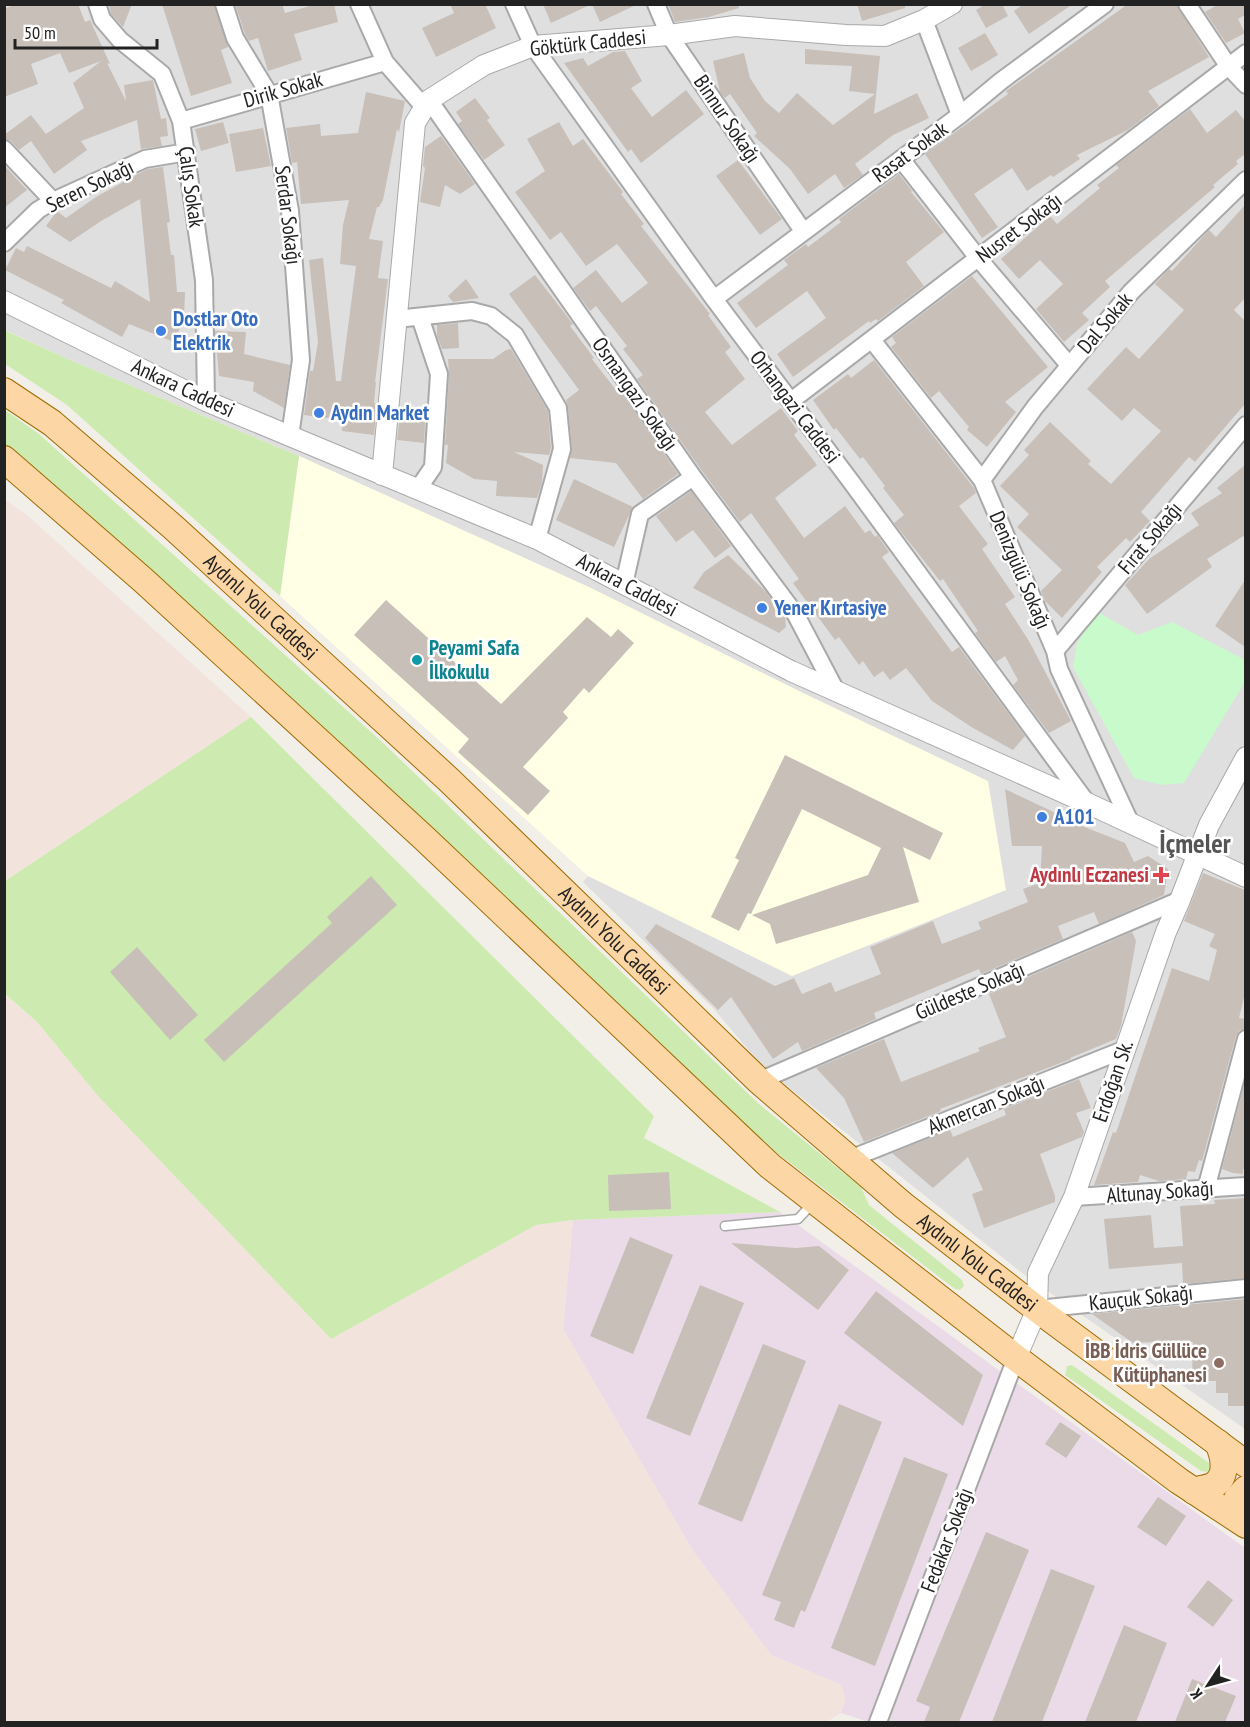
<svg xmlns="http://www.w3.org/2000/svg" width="1250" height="1727" font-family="'PT Sans Narrow',sans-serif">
	<rect width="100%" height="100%" fill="#f2efe9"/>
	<!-- residential -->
	<path fill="#e0dfdf" d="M5 5H1245V1429L1026 1276 763 1067 713 1008 583 882 588 876 600 881 801 692 591 588 299 456 70 360 5 330Z"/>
	<!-- industrial -->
	<path fill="#ebdbe8" d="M780 1212 1245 1548V1722H869L841 1713 845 1699 841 1685 771 1655 693 1551 563 1329 573 1220Z"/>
	<!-- education -->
	<path fill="#ffffe5" d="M299 456 591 588 801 692 988 781 1006 890 792 976 588 876 280 596Z"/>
	<!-- military -->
	<path fill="#f3e3dd" d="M5 500 27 515 251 717 5 881Z
		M4 994 37 1022 98 1096 331 1339 536 1225 573 1220 563 1329 693 1551 771 1655 841 1685 845 1699 841 1713 828 1721 810 1722H5Z"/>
	<!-- grass -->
	<path fill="#cdebb0" d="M4 330 70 360 299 456 280 596 67 405 5 364Z
		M5 410 39 434 381 741 759 1104 861 1187 869 1205 962 1280 964 1286 960 1290 955 1289 764 1143 21 458 5 446Z
		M251 717 654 1116 644 1138 780 1212 573 1220 536 1225 331 1339 98 1096 37 1022 5 994V881Z
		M1072 1365 1209 1463 1210 1469 1207 1472 1201 1471 1065 1375 1067 1366Z"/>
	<!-- park -->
	<path fill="#c8facc" d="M1096 611 1138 635 1172 622 1245 660V682L1184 783 1162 785 1134 778 1073 667 1077 644Z"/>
	<!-- building -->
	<path fill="#c7bfb8" d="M16 4H78L85 22 90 20 110 64 107 63 126 101 124 85 153 80 161 119 166 118 168 136 160 137 162 146 141 149 137 120 81 141 87 150 54 174 31 141 19 150 11 141 4 139V135L31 115 46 134 84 108 73 83 101 61 69 73 60 53 31 64 38 84 4 97V9Z
		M109 4H132L123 27 111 14Z
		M162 4H214L228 47 221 50 232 83 191 96Z
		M235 4H282L285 13 317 4H334L338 22 294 34 302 60 268 71 258 38 249 41 245 34Z
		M450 4H485L496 28 436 57 422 28 454 13Z
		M543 4H592L551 23Z
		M592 4H638L600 22Z
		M668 4H738L739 8 709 17 675 22Z
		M857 4H905V8L862 21Z
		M986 4H1002L1008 16 986 28 976 10Z
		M1024 4H1073L1029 34 1014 11Z
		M1128 4H1176L1209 57 1148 91 1159 106 1128 130 1077 155 1080 159 1053 177 1051 175 1027 191 1012 168 974 194 998 227 982 238 925 154 1008 94 1006 91 1020 81Z
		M1219 4H1245V15L1238 19 1245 33 1226 43 1205 12Z
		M985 33 998 55 971 71 958 48Z
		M805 49 880 56 874 114 917 93 929 118 893 135 855 164 863 175 844 188 835 174 808 194 790 169 754 136 757 133 730 94 725 98 720 92 713 61 744 53 750 78 765 101 779 113 797 93 833 125 875 94 849 91 852 66 805 64Z
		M625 51 642 81 631 88 652 117 686 90 704 114 641 163 631 149 628 152 564 63 583 58 588 66 613 52Z
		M366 92 405 101 399 132 397 129 383 200 379 207H377L369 239 383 241 378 278 388 279 375 382H376L374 403H377L374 435 342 431 343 420 304 415 310 371H313L318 342 309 260 323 258 336 381H341L356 266 340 264 343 225 349 200 301 204 297 162 292 163 286 128 320 124 321 136 358 133Z
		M475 98 490 118 487 120 505 145 484 160 458 124 462 121 456 112Z
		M1190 109 1207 133 1236 110 1245 121V154L1236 161 1238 164 1213 185 1215 187 1105 281 1110 287 1082 313 1089 320 1064 342 1036 309 1063 284 1040 260 1019 279 1001 259 1050 216 1057 224 1100 188 1097 185 1119 168 1116 165Z
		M223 122 229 143 201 151 195 129Z
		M559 122 573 146 583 139 623 192 621 194 644 224 641 226 710 314 708 315 731 347 725 352 745 379 705 412 732 445 781 408 798 431 794 435 817 465 775 498 804 538 845 506 865 533 870 530 875 537 877 535 889 552 882 557 952 652 959 647 1025 736 1013 750 973 728 932 701 906 668 890 680 883 671 874 677 863 661 859 665 839 637 835 640 793 583 799 579 751 513 740 522 702 471 637 379 643 375 623 349 627 346 596 306 590 311 573 288 596 270 622 303 648 283 617 244 586 266 561 232 550 240 515 192 545 171 527 139Z
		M263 128 271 166 236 172 229 134Z
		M441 136 475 184 460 194 445 185 440 207 420 202 425 168 423 166 425 147Z
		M738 160 782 219 760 235 716 176Z
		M4 165 27 190 4 208Z
		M163 167 170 222 167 223 171 255H174L177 292H185L184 318 174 342 129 324 122 337 61 303 64 300 5 270 16 248 24 252 27 246 111 288 115 281 150 302 140 199 101 221 70 242 46 226 57 211 66 218 96 197 136 175 148 169Z
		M899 174 912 191 911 192 944 232 906 262 924 286 878 321 876 319 870 323 869 321 793 377 777 354 826 318 807 291 756 328 737 303 788 265 784 260 806 244 808 247 841 222 839 219Z
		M1245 205V298L1234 310 1245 321V404L1195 462 1189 457 1141 512 1150 521 1130 542 1126 538 1097 567 1102 572 1062 618 1045 601 1041 591 1062 570 1017 527 1029 514 1000 486 1029 455 1024 450 1050 422 1091 461 1088 464 1111 484 1161 431 1134 408 1122 421 1087 389 1126 347 1139 359 1184 310 1155 284 1169 269 1172 271 1209 230 1216 237Z
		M535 275 573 324 570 326 594 358 592 359 619 394 621 392 678 474 643 499 616 463 570 458 572 448 568 407 566 400 579 390 509 294Z
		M972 276 1048 367 1005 402 1016 412 987 447 967 430 969 427 939 391 931 398 891 347 896 343 892 337Z
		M466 279 479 298 453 302 448 296Z
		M458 323 459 348 442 349 437 335V325Z
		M215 331 246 332 244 354 290 365 284 408 253 391 254 382 219 376Z
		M511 349 548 411 551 448 549 455 514 452 543 465 542 483 537 498 496 496 497 481 474 479 446 463 448 445H445L449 375 448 359H493L506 350Z
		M874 360 974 488 976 493 959 506 988 544 982 549 1015 597 1005 604 1029 641 1071 721 1049 733 1013 685 1018 680 1005 656 996 662 975 633 978 631 943 579 940 581 894 523 904 515 883 488 885 486 863 457 860 459 836 428 834 430 813 400 848 374 851 378Z
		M401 406 426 408 424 443 397 440Z
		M1245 465V535L1207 559 1212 567 1147 614 1125 585 1149 559 1199 525 1191 513 1222 493 1217 488Z
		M574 479 633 507 614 547 556 520Z
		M691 491 731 546 715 558 693 530 676 542 656 516Z
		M728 555 766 592 785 618 786 627 779 633 693 588 704 572Z
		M1245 580V647L1215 626Z
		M386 600 501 704 587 617 611 637 618 629 634 643 589 693 584 688 563 712 568 718 523 767 550 791 528 815 458 752 469 739 354 635Z
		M785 755 943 833 930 860 903 847 919 902 776 944 770 924 752 915 868 875 881 848 802 809 751 914 748 913 739 931 711 917 739 860 735 858Z
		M1005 789 1062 816V818L1125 843 1134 862 1148 856 1168 869 1164 895 1099 924 1094 912 1058 926 1063 939 981 974 979 969 874 1013 876 1019 802 1051 798 1042 773 1059 731 997 718 1010 645 938 656 924 775 986 794 978 802 994 831 982 835 992 881 974 870 947 933 921 942 944 981 929 978 922 1028 902 1023 889 1040 883 1042 846H1012Z
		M1203 873 1245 890V993L1239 1018 1245 1019V1029L1239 1031 1236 1036 1202 1161 1199 1160 1195 1172 1188 1171 1186 1179 1159 1181 1140 1175 1138 1182 1094 1185 1113 1132 1116 1133 1172 968 1209 981 1217 950 1209 946 1215 934 1184 921Z
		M371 876 397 905 224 1062 204 1040 332 923 327 917Z
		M1132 932 1136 941 1121 1026 1116 1039 1070 1058 1071 1059 940 1109 941 1111 864 1142 844 1098 816 1068 884 1039 901 1082 980 1051 978 1048 1006 1037 989 994Z
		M137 947 198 1015 170 1040 110 972Z
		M1079 1079 1091 1108 1076 1113 1084 1132 1082 1137 1040 1154 1055 1196V1202L984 1228 972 1194 983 1190 968 1157 933 1188 892 1153 950 1130 953 1137 1006 1115 1004 1109Z
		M1245 1082V1170L1243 1169V1174L1233 1173 1222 1169Z
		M669 1172 671 1209 609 1211 608 1175Z
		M1245 1198V1278L1183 1284 1182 1263 1109 1269 1104 1219 1151 1215 1154 1248 1183 1246 1180 1206 1215 1204 1214 1200Z
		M630 1237 673 1255 633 1354 590 1336Z
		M731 1243 796 1248 819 1246 849 1270 818 1310Z
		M700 1285 744 1303 690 1436 646 1418Z
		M876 1291 983 1375 963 1426 844 1333Z
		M1245 1299V1406H1228V1393H1216V1381H1192L1193 1342 1176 1343V1341L1133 1343 1092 1314Z
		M763 1344 806 1361 742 1522 698 1504Z
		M839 1404 882 1422 805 1612 801 1610 794 1628 774 1620 781 1602 762 1595Z
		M1060 1422 1081 1436 1066 1458 1045 1444Z
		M904 1457 948 1474 875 1666 831 1648Z
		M1158 1497 1186 1516 1166 1546 1137 1527Z
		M986 1532 1029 1550 959 1722H924L930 1707 916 1701Z
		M1051 1569 1095 1586 1042 1722H992Z
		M1208 1580 1233 1600 1213 1627 1187 1607Z
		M1124 1625 1167 1643 1136 1722H1085Z
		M1192 1679 1236 1696 1225 1722H1175Z"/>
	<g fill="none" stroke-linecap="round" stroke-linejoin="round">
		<!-- service casing -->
		<g stroke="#a9a9a9" stroke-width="11">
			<path id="service" d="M725 1226 798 1219 812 1204"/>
		</g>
		<!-- minor casing -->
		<g stroke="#a9a9a9" stroke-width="20">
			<path id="minor" d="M97 4 102 19 120 40 162 74 181 121 204 280 206 401
				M224 4 235 38 269 94 290 211 301 360 290 436
				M359 4 385 62 424 107
				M514 4 533 46 714 299 852 483 1087 803
				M656 4 669 35 803 231
				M1187 4 1229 67 1246 85
				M924 20 960 115
				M429 100 693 477 796 615 836 691
				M181 121 385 62
				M4 149 53 201
				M901 159 978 258 1069 365
				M4 243 38 210 53 201 145 159 187 152
				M714 299 960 115 1001 81 1105 4
				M396 319 472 311 491 316 515 335 558 408 562 449 537 539
				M872 340 982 480 1055 651 1059 669 1130 822
				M791 401 1246 53
				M982 480 1035 407 1131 292 1246 180
				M418 489 433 467 439 374 420 317
				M624 584 640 514 693 477
				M1055 651 1246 425
				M759 1081 1180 900
				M850 1159 1123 1050
				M1206 1189 1246 1039
				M1074 1197 1246 1186
				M1037 1309 1246 1288
				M878 1722 1016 1358"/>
		</g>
		<!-- tertiary casing -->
		<g stroke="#a9a9a9" stroke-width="22">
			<path id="tertiary" d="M4 301 206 401 537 539 791 671 1087 803 1246 877
				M382 475 415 123 429 100 484 65 533 46 669 35 735 26 846 35 885 36 924 20 952 4
				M1016 1358 1037 1309 1038 1273 1074 1197 1166 932 1180 900 1209 825 1246 757"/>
		</g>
		<!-- primary casing -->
		<g stroke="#a06b00" stroke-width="28">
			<g id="primary">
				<path id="s1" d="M4 391 52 423 173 527 449 780 759 1081 903 1205 1037 1309 1246 1464"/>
				<path d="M4 459 143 580 424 838 770 1166 1016 1358 1179 1481 1246 1525"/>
				<path d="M1246 1489 1237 1499 1238 1512 1246 1521"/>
				<path d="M1194 1491C1200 1489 1207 1488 1212 1486 1229 1478 1224 1456 1218 1443"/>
			</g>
		</g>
		<!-- service -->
		<use href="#service" stroke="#fff" stroke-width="8"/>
		<!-- minor -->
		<use href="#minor" stroke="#fff" stroke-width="16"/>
		<!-- tertiary -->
		<use href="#tertiary" stroke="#fff" stroke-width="20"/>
		<!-- primary -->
		<use href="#primary" stroke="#fcd6a4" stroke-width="26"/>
	</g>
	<!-- markers -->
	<g fill="#3f7fe0" stroke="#fff" stroke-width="2">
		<circle cx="161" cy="331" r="6"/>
		<circle cx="319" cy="413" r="6"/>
		<circle cx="762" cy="608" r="6"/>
		<circle cx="1042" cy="817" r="6"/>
	</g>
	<circle fill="#0f9aa8" stroke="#fff" stroke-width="2" cx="417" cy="660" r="6"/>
	<path fill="#e0444e" stroke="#fff" stroke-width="2" d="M1158 866h6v6h6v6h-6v6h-6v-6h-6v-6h6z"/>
	<circle fill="#8d6e63" stroke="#fff" stroke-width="2" cx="1219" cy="1363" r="6"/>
	<g text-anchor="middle" stroke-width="5" stroke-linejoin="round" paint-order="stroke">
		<!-- street labels -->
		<g font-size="21" fill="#222" stroke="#fff">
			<text transform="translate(588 43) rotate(-6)" y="7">Göktürk Caddesi</text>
			<text transform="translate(283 90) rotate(-16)" y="7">Dirik Sokak</text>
			<text transform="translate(727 119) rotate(56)" y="7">Binnur Sokağı</text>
			<text transform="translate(910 152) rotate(-36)" y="7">Rasat Sokak</text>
			<text transform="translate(90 186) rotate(-26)" y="7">Seren Sokağı</text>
			<text transform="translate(191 187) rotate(82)" y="7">Çalış Sokak</text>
			<text transform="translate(288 215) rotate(83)" y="7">Serdar Sokağı</text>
			<text transform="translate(1019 228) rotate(-37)" y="7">Nusret Sokağı</text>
			<text transform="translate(1105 323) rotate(-50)" y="7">Dal Sokak</text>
			<text transform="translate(183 388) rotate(25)" y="7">Ankara Caddesi</text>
			<text transform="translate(635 394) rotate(55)" y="7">Osmangazi Sokağı</text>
			<text transform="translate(795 407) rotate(53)" y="7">Orhangazi Caddesi</text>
			<text transform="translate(1150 538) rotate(-50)" y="7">Fırat Sokağı</text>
			<text transform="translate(1020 570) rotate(67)" y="7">Denizgülü Sokağı</text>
			<text transform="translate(627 585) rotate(28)" y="7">Ankara Caddesi</text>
			<text dy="7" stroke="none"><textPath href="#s1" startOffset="336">Aydınlı Yolu Caddesi</textPath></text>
			<text dy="7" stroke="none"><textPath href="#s1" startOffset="822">Aydınlı Yolu Caddesi</textPath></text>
			<text transform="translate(970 991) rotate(-23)" y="7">Güldeste Sokağı</text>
			<text transform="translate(1113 1081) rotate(-71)" y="7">Erdoğan Sk.</text>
			<text transform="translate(986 1105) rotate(-22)" y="7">Akmercan Sokağı</text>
			<text transform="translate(1160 1192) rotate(-4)" y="7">Altunay Sokağı</text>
			<text dy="7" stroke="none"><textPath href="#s1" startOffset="1308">Aydınlı Yolu Caddesi</textPath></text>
			<text transform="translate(1141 1298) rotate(-6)" y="7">Kauçuk Sokağı</text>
			<text transform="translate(947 1540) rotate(-69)" y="7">Fedakar Sokağı</text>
		</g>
		<!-- shop labels -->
		<g font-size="21" font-weight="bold" fill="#366cbe" stroke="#fff" text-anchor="start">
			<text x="173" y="326">Dostlar Oto<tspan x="173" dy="24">Elektrik</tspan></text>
			<text x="331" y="420">Aydın Market</text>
			<text x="774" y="615">Yener Kırtasiye</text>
			<text x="1054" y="824">A101</text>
		</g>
		<!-- culture labels -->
		<g font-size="21" font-weight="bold" fill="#0d838f" stroke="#fff" text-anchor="start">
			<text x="429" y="655">Peyami Safa<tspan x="429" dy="24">İlkokulu</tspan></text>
		</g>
		<!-- health labels -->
		<g font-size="21" font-weight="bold" fill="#be3a42" stroke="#fff" text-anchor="end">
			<text x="1149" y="882">Aydınlı Eczanesi</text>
		</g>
		<!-- education labels -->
		<g font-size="21" font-weight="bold" fill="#785e54" stroke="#fff" text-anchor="end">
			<text x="1207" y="1358">İBB İdris Güllüce<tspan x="1207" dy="24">Kütüphanesi</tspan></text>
		</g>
		<!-- district labels -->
		<g font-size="27" font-weight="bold" fill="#555" stroke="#fff">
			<text x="1195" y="853">İçmeler</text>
		</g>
	</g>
	<!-- border -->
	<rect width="1250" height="1727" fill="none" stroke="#222222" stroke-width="12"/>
	<!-- north arrow -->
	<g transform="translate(1208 1685) rotate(234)" stroke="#ffffff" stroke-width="4.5" paint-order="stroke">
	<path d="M0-4.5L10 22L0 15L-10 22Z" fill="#222222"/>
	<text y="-9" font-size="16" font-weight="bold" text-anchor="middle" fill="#222222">K</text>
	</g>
	<!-- scale -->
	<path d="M15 39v9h142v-9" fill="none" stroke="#222222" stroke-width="3"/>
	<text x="24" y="39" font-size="18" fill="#222222" stroke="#ffffff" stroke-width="4.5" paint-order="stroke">50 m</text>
</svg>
